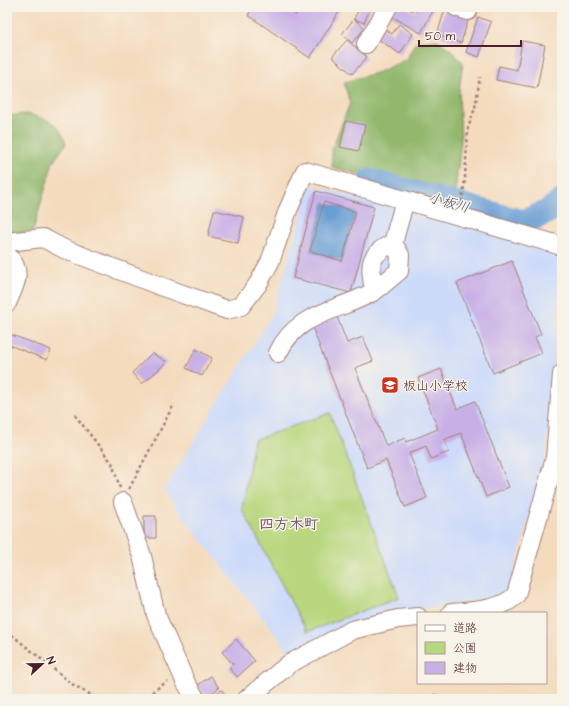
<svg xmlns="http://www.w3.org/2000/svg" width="569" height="706" font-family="'Architects Daughter','Klee One',sans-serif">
	<rect width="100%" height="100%" fill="#f7f3e8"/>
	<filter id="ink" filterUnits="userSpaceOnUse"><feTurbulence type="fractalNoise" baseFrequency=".025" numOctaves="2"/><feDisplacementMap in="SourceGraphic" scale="8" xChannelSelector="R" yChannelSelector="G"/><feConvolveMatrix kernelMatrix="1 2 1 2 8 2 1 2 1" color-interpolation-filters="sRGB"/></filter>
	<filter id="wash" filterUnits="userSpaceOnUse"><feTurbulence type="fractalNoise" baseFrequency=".012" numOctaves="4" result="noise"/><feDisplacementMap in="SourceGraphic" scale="16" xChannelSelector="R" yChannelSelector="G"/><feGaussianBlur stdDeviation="0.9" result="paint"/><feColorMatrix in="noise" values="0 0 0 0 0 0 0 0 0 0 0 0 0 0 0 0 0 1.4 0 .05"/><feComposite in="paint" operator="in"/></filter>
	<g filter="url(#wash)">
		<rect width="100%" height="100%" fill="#f4dbbe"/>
		<!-- built -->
		<path fill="#cddbfa" d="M310 185 562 252V259L546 455 511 584 502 595 491 600 393 612 290 653 180 513 164 490 272 315Z"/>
		<!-- green -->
		<path fill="#b8d77e" stroke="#817b54" d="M330 413 399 597 307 632 242 509 254 440Z"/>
		<!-- forest -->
		<path fill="#92b86d" stroke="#6e6c4c" d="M437 40 451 50 463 63 459 91 461 141 454 201 332 167V149L350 103 344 82 379 72 407 59 415 43Z
			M27 114C49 120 59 121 66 144L53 162 33 231 7 234V116Z"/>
		<!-- water -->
		<path fill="#699ed5" stroke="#5a5e80" d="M324 202 356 212 342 261 310 251Z"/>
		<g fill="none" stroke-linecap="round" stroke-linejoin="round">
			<!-- river -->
			<path stroke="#699ed5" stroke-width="25" d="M370 181 523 222 547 212 562 201"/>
		</g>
		<g id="blocks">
			<!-- building -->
			<path fill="#c8b0e7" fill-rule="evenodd" d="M253 7H284L296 15 294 9 299 7H305L307 12 310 7H342L310 58 248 15Z
				M360 7H371L364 23 354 19Z
				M396 7H406L415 12 418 7H435L421 33 391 16Z
				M445 9 469 17 461 43 437 35Z
				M478 17 491 22 479 57 466 52Z
				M354 19 365 28 352 43 342 34Z
				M399 24 413 34 400 54 375 37 381 26 392 34Z
				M347 40 367 57 352 74 332 57Z
				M522 41 545 45 537 88 496 80 499 66 517 70Z
				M346 121 365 125 359 151 340 147Z
				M316 191 374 207 351 293 293 278ZM324 202 356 212 342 261 310 251Z
				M214 210 244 217 238 243 208 236Z
				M512 261 541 334 535 337 542 353 493 373 457 283Z
				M337 317 347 343 363 337 373 361 355 368 386 446 405 438 406 442 438 429 418 378 441 369 457 409 475 401 509 487 486 497 461 433 444 440 449 452 431 459 426 446 409 453 427 498 405 507 386 460 367 468 312 327Z
				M7 333 51 350 47 360 7 344Z
				M196 349 212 358 202 376 186 368Z
				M152 353 167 362 142 384 132 373Z
				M144 516H156V538H144Z
				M236 639 255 661 237 677 229 668 233 664 222 652Z
				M211 676 219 688 206 697 198 685Z
				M222 690 228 699H206Z
				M434 694 444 697 443 699H432Z"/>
		</g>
	</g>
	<g filter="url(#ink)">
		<use href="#blocks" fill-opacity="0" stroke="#9f7d74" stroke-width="1"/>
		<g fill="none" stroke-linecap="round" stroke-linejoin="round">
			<!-- minor casing -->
			<g stroke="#9f7d74" stroke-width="20">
				<path id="minor" d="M456 7 468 11 469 7
					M366 44 388 7
					M7 242 43 238 64 249 163 287 227 310 241 306 258 284 270 262 288 210 305 171 562 246
					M7 255C24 271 15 285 7 303
					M374 291C370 265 367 255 393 243
					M278 353C297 312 337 312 373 292 382 286 391 277 399 271L400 255 393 243 405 200
					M123 502 142 556 156 615 186 683 196 699
					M451 613C471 611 501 611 516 595L555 458 562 374
					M247 699 289 664 352 630 398 619 418 617"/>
			</g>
			<!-- path -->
			<path stroke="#9f7d74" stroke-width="2.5" stroke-dasharray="3 3" stroke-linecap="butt" d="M462 202 465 177 468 128 475 108 480 77
				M75 415 112 463 120 488
				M129 489 173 406
				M7 631 72 684 98 699
				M142 699 168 681"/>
			<!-- minor -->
			<use href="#minor" stroke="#fff" stroke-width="18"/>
		</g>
	</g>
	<!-- icons -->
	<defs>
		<g id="school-square" transform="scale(0.9)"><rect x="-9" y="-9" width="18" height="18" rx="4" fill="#c8321e" stroke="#f7f3e8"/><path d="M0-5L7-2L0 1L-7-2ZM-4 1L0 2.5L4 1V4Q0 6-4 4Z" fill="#fff"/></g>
	</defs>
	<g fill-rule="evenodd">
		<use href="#school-square" x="390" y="385"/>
	</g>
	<g text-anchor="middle" stroke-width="3" stroke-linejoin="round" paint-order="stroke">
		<!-- poi labels -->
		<g font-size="13" fill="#4a1f2b" stroke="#f7f3e8" text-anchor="start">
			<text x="403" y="390">板山小学校</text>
		</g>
		<!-- water labels -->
		<g font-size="14" font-style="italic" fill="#56526f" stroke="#f7f3e8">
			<text transform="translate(449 202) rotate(15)" y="5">小板川</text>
		</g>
		<!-- quarter labels -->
		<g font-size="15" font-weight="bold" fill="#76526d" stroke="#f7f3e8">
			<text x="289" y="529">四方木町</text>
		</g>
	</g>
	<!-- margin -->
	<rect width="569" height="706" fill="none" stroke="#f7f3e8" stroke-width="24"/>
	<!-- legend -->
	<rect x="417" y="612" width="130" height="72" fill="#f7f3e8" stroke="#b29e9c"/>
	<rect x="425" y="625" width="20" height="6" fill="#ffffff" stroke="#b29e9c"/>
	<text x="453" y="632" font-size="12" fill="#4a1f2b">道路</text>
	<rect x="425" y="642" width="20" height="12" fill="#b8d77e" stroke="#b29e9c"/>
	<text x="453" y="652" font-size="12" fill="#4a1f2b">公園</text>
	<rect x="425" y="662" width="20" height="12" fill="#c8b0e7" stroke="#b29e9c"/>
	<text x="453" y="672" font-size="12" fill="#4a1f2b">建物</text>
	<!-- north arrow -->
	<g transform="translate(42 664) rotate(68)" stroke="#f7f3e8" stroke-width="3" paint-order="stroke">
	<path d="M0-3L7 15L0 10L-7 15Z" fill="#4a1f2b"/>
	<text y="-6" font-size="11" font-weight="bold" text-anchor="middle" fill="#4a1f2b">N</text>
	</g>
	<!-- scale -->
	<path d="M419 40v6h102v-6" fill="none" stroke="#4a1f2b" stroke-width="2"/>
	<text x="425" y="40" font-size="12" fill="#4a1f2b" stroke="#f7f3e8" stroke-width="3" paint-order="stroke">50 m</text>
</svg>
